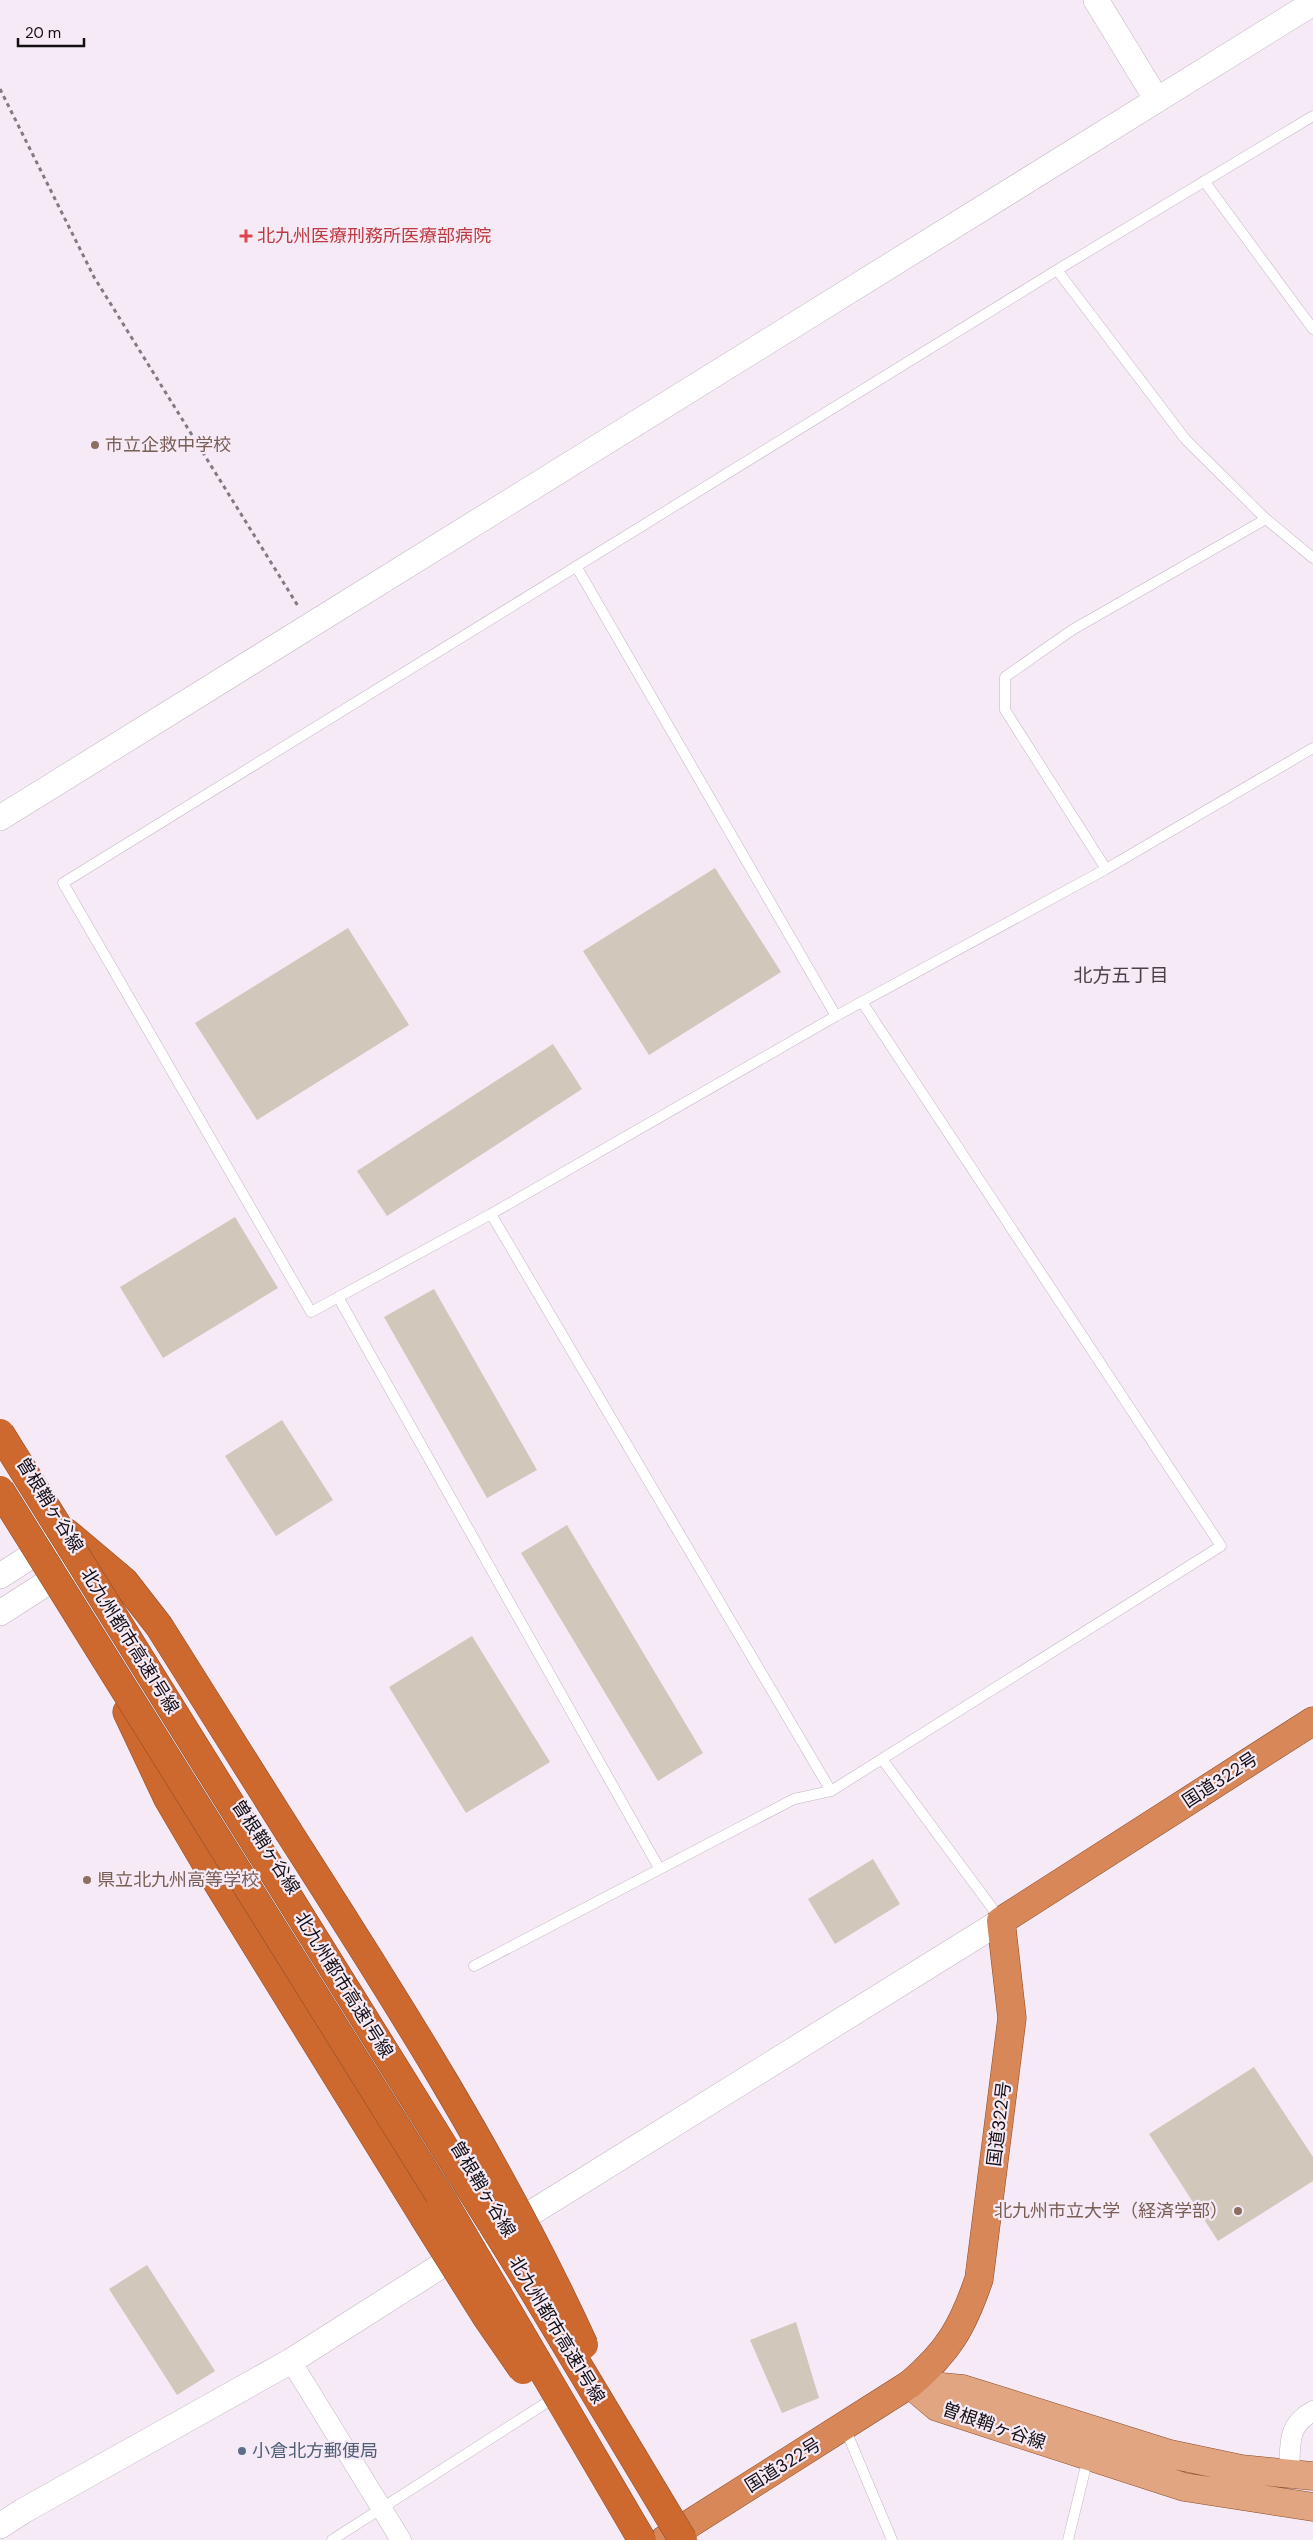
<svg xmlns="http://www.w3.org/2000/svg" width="1313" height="2540" font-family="'DM Sans','Noto Sans JP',sans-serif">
	<rect width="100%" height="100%" fill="#f5eaf6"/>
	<!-- building -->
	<path fill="#d2c7bb" d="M715 868 781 972 649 1055 583 951Z
		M348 928 409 1025 257 1120 195 1023Z
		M553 1044 582 1089 387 1216 357 1171Z
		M235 1217 278 1288 163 1358 120 1287Z
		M434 1289 537 1470 487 1498 384 1317Z
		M282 1420 333 1500 276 1536 225 1456Z
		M567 1525 703 1753 658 1781 521 1553Z
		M472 1636 550 1762 466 1813 389 1687Z
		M873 1859 900 1904 835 1944 808 1899Z
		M1254 2067 1313 2157V2181L1218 2241 1149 2134Z
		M147 2265 215 2371 177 2395 109 2289Z
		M796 2322 819 2398 782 2413 750 2340Z"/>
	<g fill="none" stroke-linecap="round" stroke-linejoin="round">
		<!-- service casing -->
		<g stroke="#c1b6c2" stroke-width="11">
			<path id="service" d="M1313 116 1057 270 63 883 311 1312 491 1214 836 1016 1106 869 1313 748
				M1204 181 1313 329
				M1057 270 1186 440 1266 519 1313 558
				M576 566 836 1016
				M1106 869 1005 710V677L1072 630 1266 519
				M491 1214 831 1791
				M338 1297 659 1868
				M882 1759 1001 1920
				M474 1966 794 1799 831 1791 1221 1546 862 1002
				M844 2426 892 2540
				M332 2540 549 2401
				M1068 2540 1088 2458"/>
		</g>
		<!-- minor casing -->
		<g stroke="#c1b6c2" stroke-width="21">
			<path id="minor" d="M291 2361 401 2540
				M1289 2472C1291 2444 1286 2426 1313 2411"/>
		</g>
		<!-- tertiary casing -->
		<g stroke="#c1b6c2" stroke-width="26">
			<path id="tertiary" d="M1096 0 1157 100
				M0 818 1313 3
				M0 1576 67 1533
				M0 1613 84 1559
				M0 2526 23 2511 291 2361 458 2255 507 2228 1001 1921"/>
		</g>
		<!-- primary casing -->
		<g stroke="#8c4a25" stroke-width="29">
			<path id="primary" d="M910 2384 937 2407 1184 2487 1313 2507
				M910 2384 963 2389 1170 2454 1241 2469 1313 2476"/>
		</g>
		<!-- trunk casing -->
		<g stroke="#8c4a25" stroke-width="29">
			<path id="trunk" d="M664 2540 910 2384C949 2351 963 2326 979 2279L1012 2018 1001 1921 1313 1721"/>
		</g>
		<!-- motorway casing -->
		<g stroke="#8c4a25" stroke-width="29">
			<path id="motorway" d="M67 1533 124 1581 159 1626 288 1831
				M127 1712 168 1799 215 1879 423 2216"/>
		</g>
		<!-- path -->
		<path stroke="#827a82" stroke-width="3" stroke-dasharray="4 4" stroke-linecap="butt" d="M0 89 94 277 298 606"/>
		<!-- service -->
		<use href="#service" stroke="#fff" stroke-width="10"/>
		<!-- minor -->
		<use href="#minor" stroke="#fff" stroke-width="20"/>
		<!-- tertiary -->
		<use href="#tertiary" stroke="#fff" stroke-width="25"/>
		<!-- primary -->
		<use href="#primary" stroke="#e1a582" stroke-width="28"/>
		<!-- trunk -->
		<use href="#trunk" stroke="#d78758" stroke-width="28"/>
		<!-- motorway -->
		<use href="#motorway" stroke="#cd692f" stroke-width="28"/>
		<!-- motorway-bridge casing -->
		<g stroke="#8c4a25" stroke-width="29" stroke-linecap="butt">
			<path id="motorway-bridge" d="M0 1433 530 2285 683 2540
				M0 1490 445 2204 642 2540
				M288 1831C395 1998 501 2164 584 2345
				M423 2216 487 2318 523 2370"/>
		</g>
		<!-- motorway-bridge -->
		<use href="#motorway-bridge" stroke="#cd692f" stroke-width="28"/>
	</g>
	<!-- markers -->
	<path fill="#e0444e" stroke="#f5eaf6" stroke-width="2" d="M243.5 228.5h5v5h5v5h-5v5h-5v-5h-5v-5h5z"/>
	<g fill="#8d6e63" stroke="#f5eaf6" stroke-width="2">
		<circle cx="95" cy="445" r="5"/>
		<circle cx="87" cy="1880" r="5"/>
		<circle cx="1238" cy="2211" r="5"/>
	</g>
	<circle fill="#5c6f8a" stroke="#f5eaf6" stroke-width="2" cx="242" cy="2451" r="5"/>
	<g text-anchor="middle" stroke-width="4.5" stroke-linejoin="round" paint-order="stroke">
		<!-- health labels -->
		<g font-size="18" fill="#be3a42" stroke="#f5eaf6" text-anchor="start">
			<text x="257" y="242">北九州医療刑務所医療部病院</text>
		</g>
		<!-- education labels -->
		<g font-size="18" fill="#785e54" stroke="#f5eaf6" text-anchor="start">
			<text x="105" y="451">市立企救中学校</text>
			<text x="97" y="1886">県立北九州高等学校</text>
			<text x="1228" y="2217" text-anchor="end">北九州市立大学（経済学部）</text>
		</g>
		<!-- street labels -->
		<g font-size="18" fill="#130f13" stroke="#f5eaf6">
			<text transform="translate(50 1505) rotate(58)" y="6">曽根鞘ヶ谷線</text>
			<text transform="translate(130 1641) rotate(58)" y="6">北九州都市高速1号線</text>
			<text transform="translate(1220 1780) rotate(-33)" y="6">国道322号</text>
			<text transform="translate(266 1847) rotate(57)" y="6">曽根鞘ヶ谷線</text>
			<text transform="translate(344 1985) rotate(58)" y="6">北九州都市高速1号線</text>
			<text transform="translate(999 2124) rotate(-83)" y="6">国道322号</text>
			<text transform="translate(483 2189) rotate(59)" y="6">曽根鞘ヶ谷線</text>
			<text transform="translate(557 2330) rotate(59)" y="6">北九州都市高速1号線</text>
			<text transform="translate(994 2426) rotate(19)" y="6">曽根鞘ヶ谷線</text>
			<text transform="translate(783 2465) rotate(-32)" y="6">国道322号</text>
		</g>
		<!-- service labels -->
		<g font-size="18" fill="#4e5e75" stroke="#f5eaf6" text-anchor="start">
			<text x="252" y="2457">小倉北方郵便局</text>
		</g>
		<!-- neighbourhood labels -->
		<g font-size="19" fill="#4a414b" stroke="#f5eaf6">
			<text x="1121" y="982">北方五丁目</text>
		</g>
	</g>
	<!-- scale -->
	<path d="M18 38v8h66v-8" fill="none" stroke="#130f13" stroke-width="2.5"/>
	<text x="25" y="38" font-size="15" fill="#130f13" stroke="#f5eaf6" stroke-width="4" paint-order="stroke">20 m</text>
</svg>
